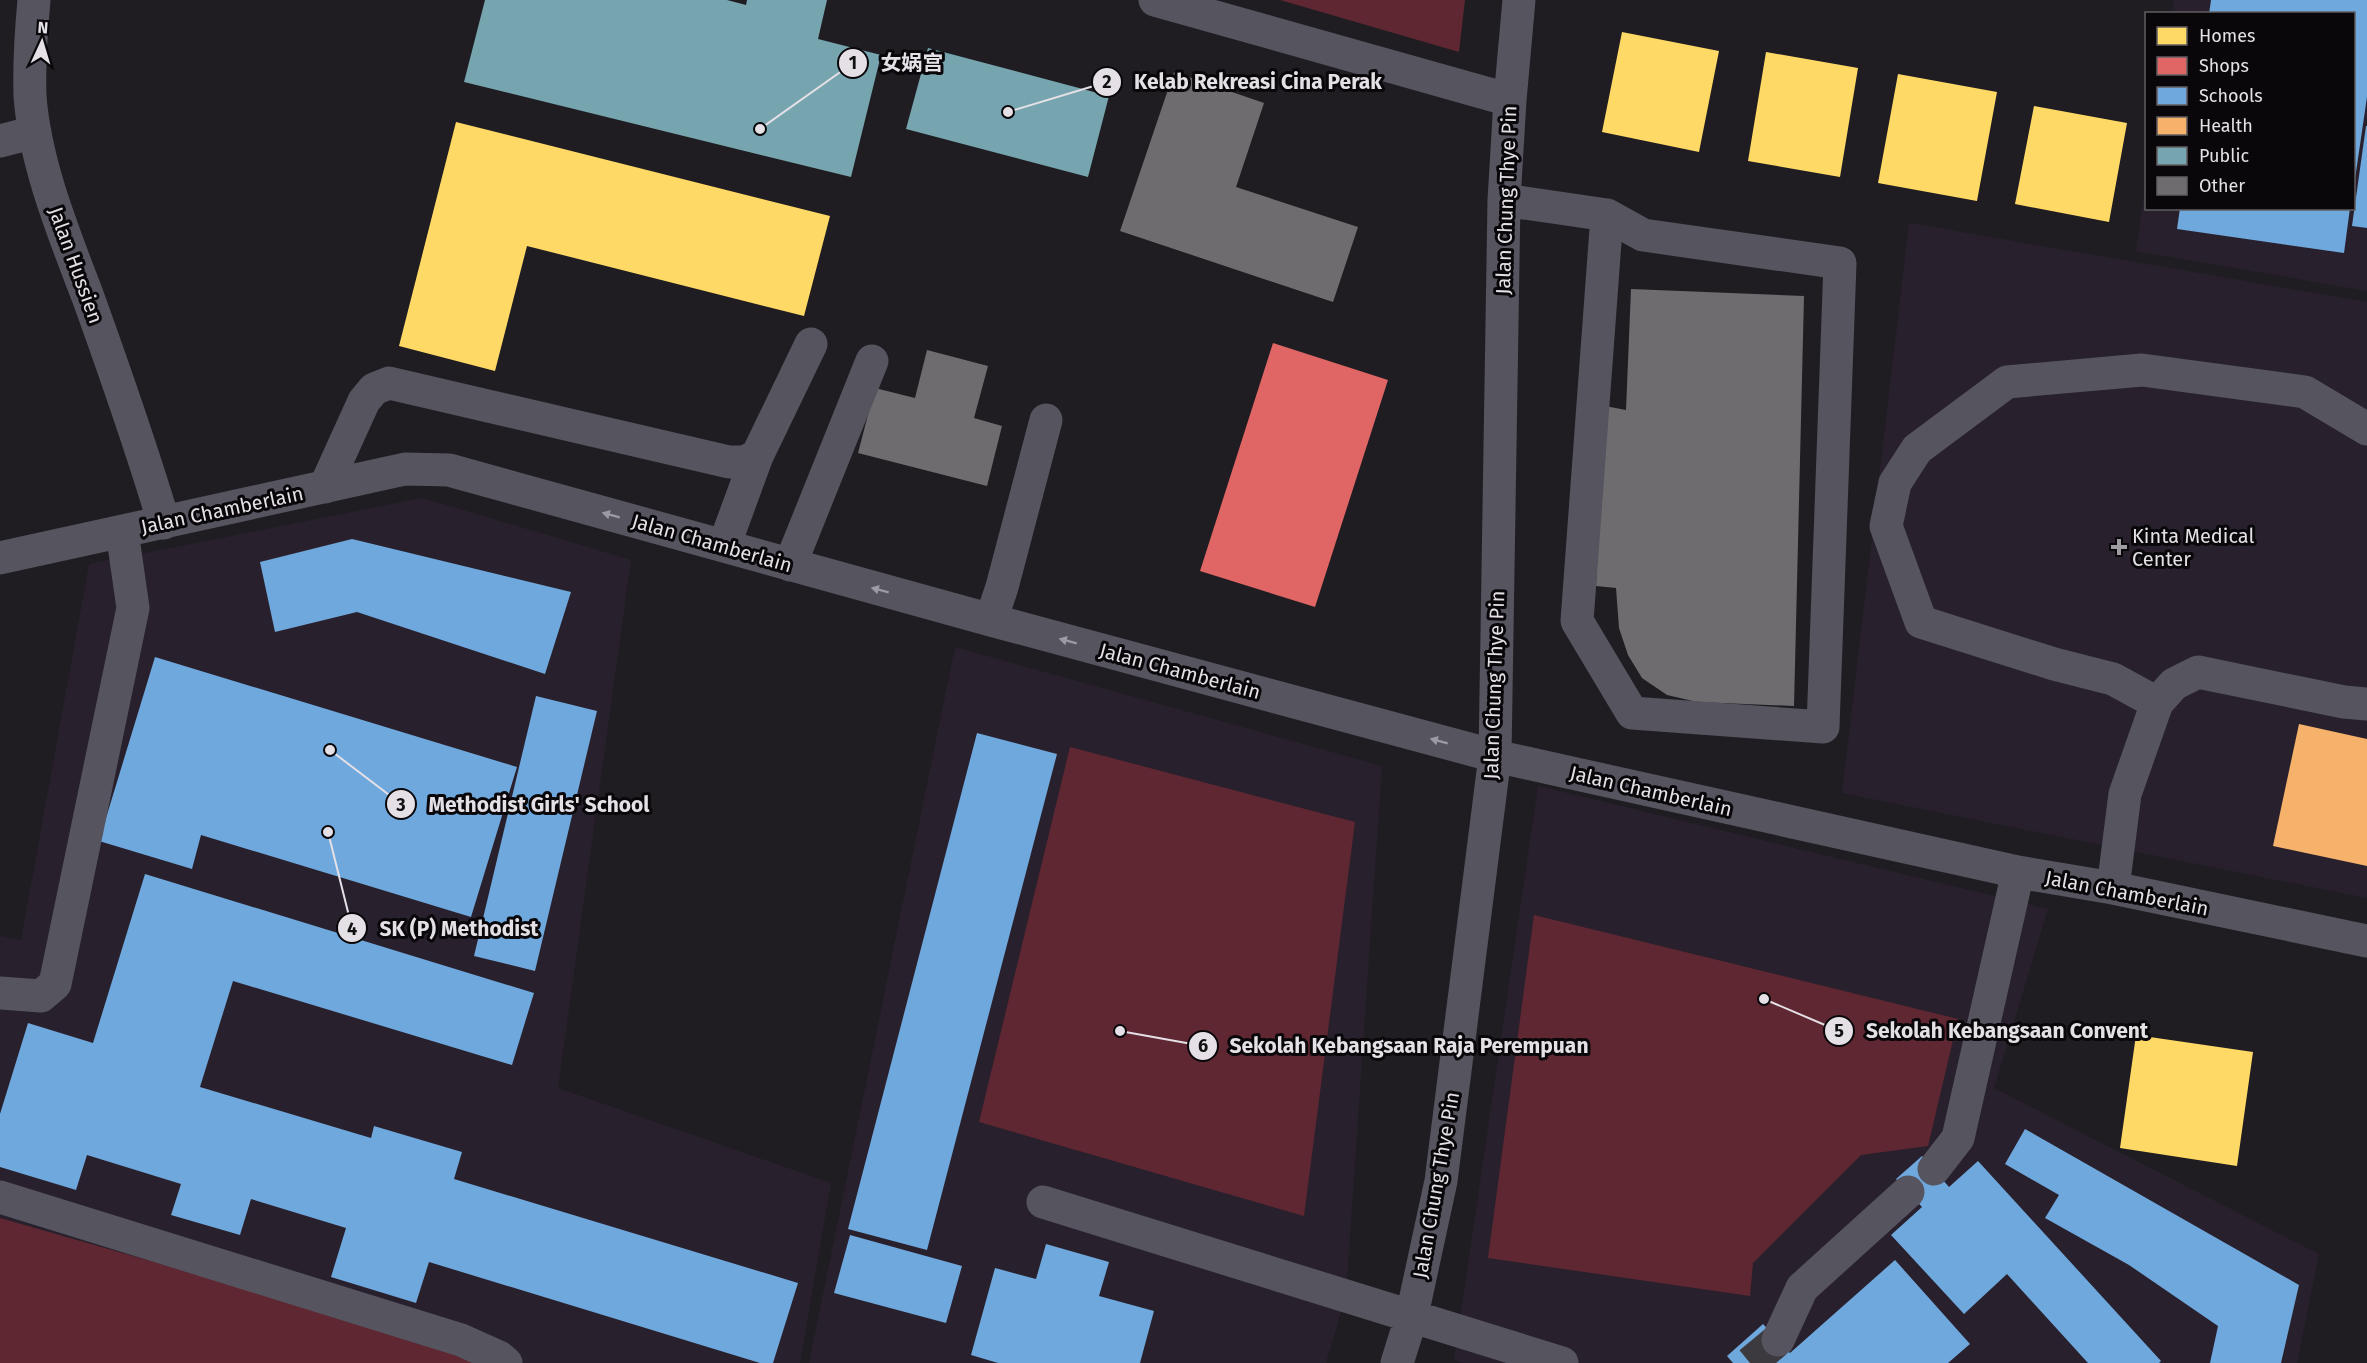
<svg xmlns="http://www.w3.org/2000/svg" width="2367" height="1363" font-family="'Fira Sans','Noto Sans SC',sans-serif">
	<rect width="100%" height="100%" fill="#1f1d21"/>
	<!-- built -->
	<path fill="#29202d" d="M2174 0H2367V291L2136 251 2146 179V208H2354V14L2172 13Z
		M1909 223 2367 302V898L1842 793Z
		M423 498 631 560 558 1088 831 1183 800 1363H0V936L21 940 89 564Z
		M955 647 1382 766 1346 1295 1326 1363H809Z
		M1538 786 2048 909 1994 1088 2319 1254 2297 1363H1464L1454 1360Z"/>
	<!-- green -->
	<path fill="#5e2731" d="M1280 0H1465L1459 52Z
		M1070 747 1355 822 1304 1216 979 1122Z
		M1534 915 1958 1019 1928 1146 1861 1155 1753 1263 1750 1296 1488 1258Z
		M0 1218 486 1357 485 1363H0Z"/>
	<!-- homes -->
	<path fill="#ffd966" d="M1622 32 1719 51 1699 152 1602 132Z
		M1766 52 1858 68 1840 177 1748 161Z
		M1898 74 1997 92 1977 201 1878 183Z
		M2034 106 2127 123 2109 222 2015 204Z
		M456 122 830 216 804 316 527 246 495 371 399 346Z
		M2136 1035 2253 1052 2237 1166 2120 1148Z"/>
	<!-- shops -->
	<path fill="#e06666" d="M1273 343 1388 380 1315 607 1200 571Z"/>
	<!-- schools -->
	<path fill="#6fa8dc" d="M2211 0H2367V97L2355 179 2354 14H2209Z
		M2366 126H2367V228L2352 226Z
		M2180 208H2350L2344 253 2177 229Z
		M352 539 571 592 545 674 357 612 275 632 260 562Z
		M155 657 517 767 471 917 201 835 192 869 99 841Z
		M536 696 597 711 535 971 474 956Z
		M977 733 1057 754 927 1250 848 1229Z
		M145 874 534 993 512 1065 233 981 200 1087 371 1138 374 1126 462 1152 454 1179 798 1283 773 1363H760L429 1262 416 1303 331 1277 346 1228 251 1199 240 1235 171 1215 181 1184 87 1155 76 1190 0 1167V1114L28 1023 93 1043Z
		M2025 1129 2299 1285 2281 1363H2210L2218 1326 2129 1265 2045 1218 2059 1195 2005 1164Z
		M1922 1156 1949 1187 1978 1161 2161 1361 2159 1363H2088L2007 1274 1964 1314 1891 1235 1922 1207 1896 1179Z
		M850 1235 962 1266 946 1323 834 1293Z
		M1046 1244 1109 1262 1099 1296 1154 1311 1140 1363H998L971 1355 995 1268 1036 1279Z
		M1895 1260 1970 1344 1948 1363H1733L1727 1356 1763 1324 1790 1353Z"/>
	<!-- health -->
	<path fill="#f6b26b" d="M2299 724 2367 739V866L2273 846Z"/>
	<!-- public -->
	<path fill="#76a5af" d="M485 0H727L746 5 747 0H827L818 39 881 55 851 177 464 82Z
		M928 48 1109 96 1088 177 906 129Z"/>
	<!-- building -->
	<path fill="#6f6c6f" d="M1174 72 1264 103 1236 187 1358 227 1333 302 1120 231Z
		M1631 289 1804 296 1794 706 1697 702 1667 695 1642 678 1628 655 1619 628 1616 588 1596 586 1605 406 1626 410Z
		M927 350 988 366 974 418 1002 426 987 486 858 453 875 388 915 398Z"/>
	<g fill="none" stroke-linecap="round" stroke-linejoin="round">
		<!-- minor-tunnel -->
		<path stroke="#3d3a3f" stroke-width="33" stroke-dasharray="33 16" stroke-linecap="butt" d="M1750 1363 1778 1340"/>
		<!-- minor -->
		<path stroke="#55545f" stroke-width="33" d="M34 0C31 32 29 64 30 96 35 164 64 234 88 297 115 372 141 446 164 523
			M1155 0 1510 100
			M0 141 35 132
			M1504 200 1607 215 1643 235 1840 263 1823 727 1632 713 1577 621 1607 215
			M325 487 364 401 374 389 389 383 729 462H744L757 456 811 344
			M724 546 757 456
			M0 558 405 469 449 470 991 620 1495 756 2018 872 2113 888 2367 941
			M790 565 872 361
			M991 620 1002 587 1046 420
			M2157 703 2113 679 2054 664 1921 622 1886 526 1895 483 1917 449 2007 382 2142 370 2305 392 2367 429
			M2113 888 2125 794 2157 703 2174 684 2198 672 2344 702 2367 704
			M0 993 41 996 55 984 133 608 122 531
			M1934 1169 1958 1138 2018 872
			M0 1197 461 1340 499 1357 506 1363
			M1043 1202 1562 1363
			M1778 1340 1802 1288 1908 1192
			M1397 1363 1412 1315 1441 1181 1495 756 1504 200 1510 100 1519 0"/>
	</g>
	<!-- one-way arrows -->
	<defs><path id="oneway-solid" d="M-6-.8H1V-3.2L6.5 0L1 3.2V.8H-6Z" transform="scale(1.5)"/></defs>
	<g fill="#9c9aa2">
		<use href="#oneway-solid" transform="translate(611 515) rotate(-165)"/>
		<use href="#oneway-solid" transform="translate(880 590) rotate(-165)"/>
		<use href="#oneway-solid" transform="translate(1068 641) rotate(-165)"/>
		<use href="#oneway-solid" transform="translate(1439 741) rotate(-165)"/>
	</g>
	<!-- markers -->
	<path fill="#9f9ca1" stroke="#09070a" stroke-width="2" d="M2116 538h6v6h6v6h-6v6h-6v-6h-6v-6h6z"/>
	<g text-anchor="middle" stroke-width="6" stroke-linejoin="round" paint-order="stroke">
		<!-- street labels -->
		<g font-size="20" fill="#e4e0e6" stroke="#09070a">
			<text transform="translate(1506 200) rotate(-88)" y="7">Jalan Chung Thye Pin</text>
			<text transform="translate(76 265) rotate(70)" y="7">Jalan Hussien</text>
			<text transform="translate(222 510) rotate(-12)" y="7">Jalan Chamberlain</text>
			<text transform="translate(712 543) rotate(16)" y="7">Jalan Chamberlain</text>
			<text transform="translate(1180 671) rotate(15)" y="7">Jalan Chamberlain</text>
			<text transform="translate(1494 685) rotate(-88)" y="7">Jalan Chung Thye Pin</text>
			<text transform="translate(1651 791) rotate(13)" y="7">Jalan Chamberlain</text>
			<text transform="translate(2127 893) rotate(11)" y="7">Jalan Chamberlain</text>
			<text transform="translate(1436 1185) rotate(-80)" y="7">Jalan Chung Thye Pin</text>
		</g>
		<!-- poi labels -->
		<g font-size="20" fill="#e4e0e6" stroke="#09070a" text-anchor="start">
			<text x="2132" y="543">Kinta Medical<tspan x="2132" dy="23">Center</tspan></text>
		</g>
	</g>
	<!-- callouts -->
	<path fill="none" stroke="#e4e0e6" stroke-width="2" d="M760 129L853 63M1008 112L1107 82M330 750L401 804M328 832L352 928M1764 999L1839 1031M1120 1031L1203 1046"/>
	<g fill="#e4e0e6" stroke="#09070a" stroke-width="2">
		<circle cx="760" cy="129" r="6"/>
		<circle cx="1008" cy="112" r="6"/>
		<circle cx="330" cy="750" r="6"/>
		<circle cx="328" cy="832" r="6"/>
		<circle cx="1764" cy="999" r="6"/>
		<circle cx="1120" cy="1031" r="6"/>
		<circle cx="853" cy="63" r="15"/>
		<circle cx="1107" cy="82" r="15"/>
		<circle cx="401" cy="804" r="15"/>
		<circle cx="352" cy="928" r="15"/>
		<circle cx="1839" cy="1031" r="15"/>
		<circle cx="1203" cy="1046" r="15"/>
	</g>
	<g font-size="18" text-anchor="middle" font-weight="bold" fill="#111">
		<text x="853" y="69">1</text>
		<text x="1107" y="88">2</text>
		<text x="401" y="811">3</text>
		<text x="352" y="935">4</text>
		<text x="1839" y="1037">5</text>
		<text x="1203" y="1052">6</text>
	</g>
	<g font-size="21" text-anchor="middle" font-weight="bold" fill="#e4e0e6" stroke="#09070a" stroke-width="6" stroke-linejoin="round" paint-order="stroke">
		<text x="912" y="70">女娲宫</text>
		<text x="1258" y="89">Kelab Rekreasi Cina Perak</text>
		<text x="539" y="812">Methodist Girls' School</text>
		<text x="459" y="936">SK (P) Methodist</text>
		<text x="2007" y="1038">Sekolah Kebangsaan Convent</text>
		<text x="1409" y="1053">Sekolah Kebangsaan Raja Perempuan</text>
	</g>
	<!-- legend -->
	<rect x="2145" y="12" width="210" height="198" fill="#09070a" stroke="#615e62" stroke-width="1.5"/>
	<rect x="2157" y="27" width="30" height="18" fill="#ffd966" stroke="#615e62" stroke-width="1.5"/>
	<text x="2199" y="42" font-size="18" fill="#e4e0e6">Homes</text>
	<rect x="2157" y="57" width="30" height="18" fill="#e06666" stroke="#615e62" stroke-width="1.5"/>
	<text x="2199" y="72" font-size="18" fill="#e4e0e6">Shops</text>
	<rect x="2157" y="87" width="30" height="18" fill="#6fa8dc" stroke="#615e62" stroke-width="1.5"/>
	<text x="2199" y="102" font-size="18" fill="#e4e0e6">Schools</text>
	<rect x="2157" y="117" width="30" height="18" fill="#f6b26b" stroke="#615e62" stroke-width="1.5"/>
	<text x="2199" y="132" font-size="18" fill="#e4e0e6">Health</text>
	<rect x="2157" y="147" width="30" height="18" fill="#76a5af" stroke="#615e62" stroke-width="1.5"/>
	<text x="2199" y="162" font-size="18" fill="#e4e0e6">Public</text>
	<rect x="2157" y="177" width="30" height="18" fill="#6f6c6f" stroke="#615e62" stroke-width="1.5"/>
	<text x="2199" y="192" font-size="18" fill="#e4e0e6">Other</text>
	<!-- north arrow -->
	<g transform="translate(42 42) rotate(4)" stroke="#09070a" stroke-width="4.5" paint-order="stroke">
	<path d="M0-4.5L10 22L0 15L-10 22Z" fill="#e4e0e6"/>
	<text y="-9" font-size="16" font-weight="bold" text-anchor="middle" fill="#e4e0e6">N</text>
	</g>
</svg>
